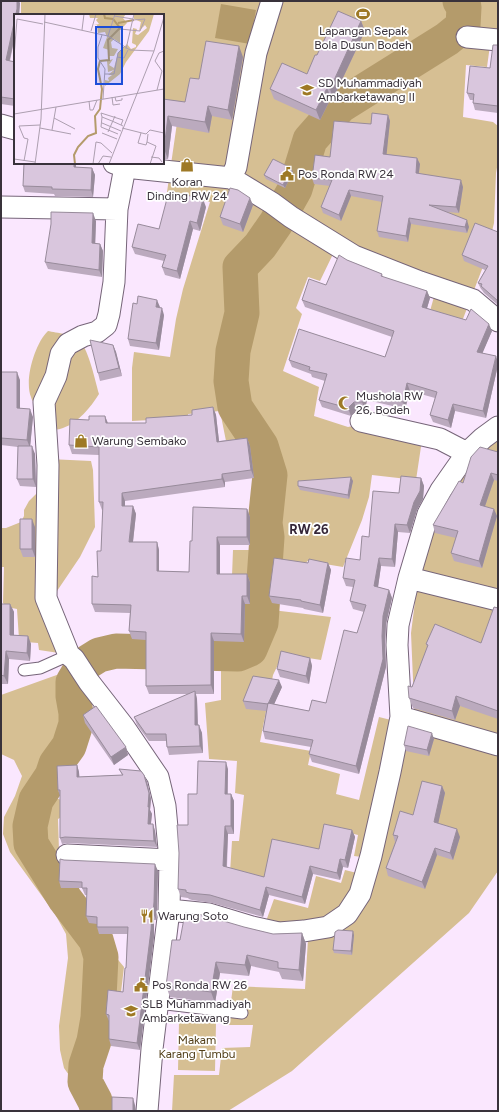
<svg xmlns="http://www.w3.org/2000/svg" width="499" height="1112" font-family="Figtree,sans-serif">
	<rect width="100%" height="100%" fill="#fae7fe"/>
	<!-- green -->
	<path fill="#d6bf93" d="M21 1H498V38H491L487 67 466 65 463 117 493 122 498 126V162L496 173 494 223 484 264 461 324 430 311 439 279 333 254 320 281 308 277 296 308 302 314 283 371 319 387 314 416 348 427 357 425 422 440 416 480 372 475 369 497 362 520 343 567 307 561 306 567 274 562 272 575 232 576 233 550H255L257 545 255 516 262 486 255 446 250 441 227 446 220 411 188 414V418L132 421V368L134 352 170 357 176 319 183 289 210 202 167 192 179 109 163 107V15H21Z
		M48 331C56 333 75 334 80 341 89 351 95 380 99 394 90 408 79 422 63 428 58 430 52 430 47 430 45 424 43 417 39 410 37 406 32 402 31 397 24 380 35 343 48 331Z
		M498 439V871L469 913 292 1071 228 1111H172L174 1075H219L222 1048 250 1047 253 1025H228L233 986 305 989 308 939 265 924 274 899 308 908 316 876 341 883 345 870 357 873 362 857 354 856 358 835 326 827 320 853 265 880 230 873 232 841H239L244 795 235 793 237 761 209 759 205 703 221 700V660C230 660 241 661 249 658 263 653 268 623 272 610L331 617 321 660 283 654 273 675 260 742 311 751 308 765 340 774 336 794 359 800 379 717 415 726 411 633 418 578 432 519 467 462Z
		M49 459 91 461 93 470 95 527 80 557 57 591 55 601 59 653 39 650 38 643 26 642 19 639 17 609 7 607 3 603 4 567H1V528H6L21 522 24 516V510L29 501 38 492Z
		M65 672 64 688 71 714 69 728 54 760 56 798 61 800 63 816 58 819 59 851 39 852C61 895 94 930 124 967L121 992H106L101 1050 92 1073 78 1088 64 1068 60 1050 59 1026 68 958 66 934 55 914 10 852 3 834 4 817 15 796 22 776 14 760 1 754V695Z
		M179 1022 216 1023 215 1071 178 1070Z"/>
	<!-- water -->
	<path fill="#b49b6b" d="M221 4 256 10 250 44 215 38Z"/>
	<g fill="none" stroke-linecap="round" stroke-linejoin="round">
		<!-- river -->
		<path stroke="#b49b6b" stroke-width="35" d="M98 1111 95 1101 85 1082 86 1065 94 1041 98 1018 101 957 96 940 65 899 31 844 30 826 36 800 52 776 56 764 69 746 76 724V713L73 696V682L83 665 99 655 116 651 238 654 250 649 261 623 267 537 265 523 270 475 261 446 235 407 231 381 233 351 242 313 240 267 260 246 276 223 295 189 310 140 340 106 447 39 463 26 464 7 460 1"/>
		<!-- service casing -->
		<g stroke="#766579" stroke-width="13">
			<path id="service" d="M24 670 40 668 69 655
				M158 1003 242 1013"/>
		</g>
		<!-- minor casing -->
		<g stroke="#766579" stroke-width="23">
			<path id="minor" d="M467 37 498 40
				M1 125 15 129
				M114 163 125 167 231 178 272 203 291 217 354 256 420 282 473 300 498 321
				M125 167 117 209 114 282 109 314 106 325 97 332 83 336 68 344 61 354 56 376 44 402 48 465 46 598 69 655 74 659 89 682 124 727 158 777 165 806 170 860 169 910 152 1049 147 1111
				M231 178 236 167 256 53 272 1
				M1 207 117 209
				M361 421 440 439 467 453
				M409 578 498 600
				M401 717 498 745
				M67 855 170 860
				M169 910 209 914 252 927 279 933 304 931 328 927 347 914 360 894 371 856 390 772 401 717 397 645 398 625 409 578 428 514 441 490 467 453 483 438 498 427"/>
		</g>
		<!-- service -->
		<use href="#service" stroke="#fff" stroke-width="11"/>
		<!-- minor -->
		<use href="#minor" stroke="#fff" stroke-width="21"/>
	</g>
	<!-- wall -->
	<path fill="#bbaabe" d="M1 1 20 3 19 15H15V36L10 61 15 62V106L1 104Z
		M361 21 365 31 333 99 331 98 320 120 274 99 270 89 307 74 317 55Z
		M498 45V113L475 110 473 103V100H470L467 93 490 68Z
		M243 57 232 120 212 116 209 133 172 126 168 159H163V99L185 102 199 79Z
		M388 115 390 121 386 154 417 158 420 164 419 173 463 187 459 213 446 212 469 227 467 233 411 224 408 242 379 237 377 231 382 202 351 196 341 221 323 213 321 207 330 186 314 184 312 178 330 157 371 124Z
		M76 167 92 168 95 175 93 197 55 196 54 194 25 192 23 186Z
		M293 172 285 188 266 179 264 175Z
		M253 205 243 232 223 225 220 217Z
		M206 207 200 231 193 229 180 279 165 275 162 267 164 261 135 254 132 247 159 229Z
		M96 221 95 243 100 244 103 251 102 277 48 269 45 262Z
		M498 232V305L484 293 482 290 481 289 478 283 485 270 464 261 462 255Z
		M347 260 382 274 383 277 427 291 430 298 427 308 492 331 482 353 498 362V365L486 418 455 411 451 428 433 422 430 415 435 398 410 391 405 409 367 400 365 410H357L351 416 322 407 319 400 325 381 312 377 311 374 292 367 289 360 385 357 392 337 305 307 302 300 326 285Z
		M164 315 159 350 130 346 128 339Z
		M113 345 116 352 122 376 100 381 98 373Z
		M1 372 20 380V408L33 417 30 446 35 454 36 487 20 486 17 479 18 447 1 445Z
		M213 407 216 415 219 441 247 438 250 446 254 478 225 482V487L125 501V506H133L136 514 133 542H157L159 550V571L189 572 192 541 247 509 250 517V545H220V574H247L250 582V604H245L244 642 214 641V694H196L197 699 198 725 202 733 203 753 169 755 167 747 166 741H149L137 725 134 717 189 694H149L146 686V640L132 639 129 631 130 613 95 612 92 604 98 577 101 551 103 510H102L99 502V455L72 454 69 445 89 420 105 416 108 423H146L192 415Z
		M498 452V481L494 480 485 506 497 516 482 568 454 561 451 553 456 538 435 533 433 525 463 483Z
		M421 478 424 486 423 499 417 510 410 533 398 532 395 567 381 566 378 587 389 590 392 598 386 624 385 644 386 667 359 774 312 762 309 754 311 747 265 739 263 731 266 711 246 709 243 701 282 687 274 704 309 711 326 703 357 633 364 612 353 609 350 601 353 587 346 586 343 578 360 560 369 537 399 493Z
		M353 481 349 499 300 490 298 486Z
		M35 527V557H23L20 549Z
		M308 563H328L331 570 323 613 304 609 303 608 272 603 269 596Z
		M1 604H10L14 612V635L28 636 31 644 30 661 9 659 8 684H1Z
		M498 608V719L460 706 455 720 413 708 409 698 412 687 427 647 426 644 481 643Z
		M310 658 312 666 309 684 280 677 277 669Z
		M83 715 126 747 128 755 114 765 85 723Z
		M434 739 429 756 406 751 404 745Z
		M77 765 79 772V777L122 775 119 769 144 775 147 782 151 799 150 810 152 814 151 824H153L155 831 157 847 68 843 62 844 60 838V796L58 790Z
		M228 769V794H231L234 801V834H228L227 867 264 877 319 849 352 830 355 837 348 868 343 867 340 880 313 874 305 904 269 895 263 917 212 903 192 900 189 899 188 898 181 897 178 889 188 825 197 794Z
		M442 786 445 793 438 823 460 837 453 860 437 855 425 889 388 876 386 868 395 842 393 835Z
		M64 860 158 871 157 909 156 920H154V937L140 1050 111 1046 109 1039V1021L106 1014 123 992 126 968 127 934H99L97 927V924L89 923 86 916 87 895H85L82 888H61L59 881Z
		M244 927 273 934 302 933 306 944 303 981 282 979 279 972 251 966 249 976 220 973 215 1003 170 997 166 986 180 940Z
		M354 935 352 955 334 953 333 950Z"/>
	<!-- shaded-wall -->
	<path fill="#988b9b" d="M17 1H19L20 3 19 15H15Z
		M15 17V36L8 67 6 60Z
		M361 21 365 31 333 99 330 89Z
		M239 46 243 57 232 120 228 110Z
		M327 88 331 98 320 120 316 110Z
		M208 106 212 116 209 133 205 122Z
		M388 115 390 121 386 160 383 154Z
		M168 116 172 126 168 159 164 149Z
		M417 158 420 164 418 179 416 173Z
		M74 163H76V174L74 167Z
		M92 168 95 175 93 197 91 190Z
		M291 168 293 172 285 188 283 185Z
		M461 180 463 187 459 213 456 207Z
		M349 190 351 196 341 221 339 215Z
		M250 198 253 205 243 232 240 224Z
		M203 199 206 207 200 231 197 223Z
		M93 213 96 221 95 250 92 243Z
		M409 218 411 224 408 242 406 236Z
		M467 220 469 227 467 233 465 227Z
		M190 221 193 229 180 279 177 271Z
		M100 244 103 251 102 277 99 270Z
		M427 291 430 298 425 315 422 307Z
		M157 300 160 307H156Z
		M162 308 164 315 159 350 156 343Z
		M489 324 492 331 480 359 477 352Z
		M113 345 116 352 122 376 119 368Z
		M496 356 498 362V365L486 418 483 411Z
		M17 372 20 380V415L17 408Z
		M407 383 410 391 405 409 403 402Z
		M364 393 367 400 365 410 362 402Z
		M354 402 357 410 351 416 348 408Z
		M453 404 455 411 451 428 448 420Z
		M213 407 216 415 220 450 217 442Z
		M30 409 33 417 30 448 27 440Z
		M105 416 108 424 106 423Z
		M247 438 250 446 254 478 251 470Z
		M32 446 35 454 36 487 33 479Z
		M491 473 494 480 483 512 480 505Z
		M222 474 225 482V487L222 479Z
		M351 477 353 481 349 499 348 495Z
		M421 478 424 486 423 499 417 510 410 533 407 525Z
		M122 493 125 501V514L122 506Z
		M133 506 136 514 132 550 129 542Z
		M247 509 250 517V545L247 537Z
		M494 509 497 516 482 568 479 561Z
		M32 519 35 527V557L32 549Z
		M395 524 398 532 395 567 392 559Z
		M217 537 220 545V582L217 574Z
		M157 542 159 550V579L157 571Z
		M379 558 381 566 377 594 374 586Z
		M328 563 331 570 323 613 320 605Z
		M247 574 250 582V604L247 596Z
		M389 590 392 598 386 624 385 644 386 667 359 774 356 766 382 636 383 616Z
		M242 596 245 604 244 642 241 634Z
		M10 604 14 612V644L10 635Z
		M211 633 214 641V694L211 685Z
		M28 636 31 644 30 661 27 653Z
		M6 651 9 659 8 684 4 676Z
		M310 658 312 666 309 684 306 676Z
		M279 680 282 687 271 711 268 704Z
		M195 691 197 699 198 733 195 725Z
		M456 696 460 706 455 720 452 711Z
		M199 725 202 733 203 753 200 746Z
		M432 733 434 739 429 756 427 750Z
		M126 747 128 755 114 765 111 757Z
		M226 762 228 769 227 801 225 794Z
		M77 765 79 772 80 783 77 777Z
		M144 775 147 782 151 799 150 810 152 814 150 830 148 824V807Z
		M442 786 445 793 437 829 434 822Z
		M231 794 234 801V834L231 826Z
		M153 824 155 831 157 847 154 841Z
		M225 826 228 834 226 874 223 866Z
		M457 829 460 837 453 860 450 853Z
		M352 830 355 837 348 868 345 860Z
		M435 848 437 855 425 889 422 882Z
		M340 859 343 867 340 880 337 873Z
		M155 864 158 871 157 909 156 920 153 913Z
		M310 866 313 874 305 904 302 897Z
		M266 887 269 895 263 917 260 910Z
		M152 913 154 920V937L140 1050 137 1043Z
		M353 931 354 935 352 955 351 951Z
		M302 933 306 944 303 981 299 970Z
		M247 955 251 966 249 976 245 965Z
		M216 962 220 973 215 1003 211 992Z
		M133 1098 135 1105 136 1111H133Z"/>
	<!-- building -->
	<path fill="#d9c6dd" stroke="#988b9b" d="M1 1H17V9L6 60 15 62V99L1 97Z
		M338 11 361 21 330 89 327 88 316 110 270 89 282 63 307 74 315 55H317Z
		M206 41 239 46 228 110 208 106 205 122 168 116 164 149H163V99L185 102 190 78 199 79Z
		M493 45H498V106L473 103 474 94 467 93 470 66 490 68Z
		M372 113 388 115 383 154 417 158 416 173 461 180 456 207 429 205 467 220 465 227 409 218 406 236 377 231 383 196 349 190 339 215 321 207 332 180 312 178 315 155 330 157 334 121 371 124Z
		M273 159 291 168 283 185 264 175Z
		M24 163H74V167L92 168 91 190 52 189V187L23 186Z
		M230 188 238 190 250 198 240 224 220 217Z
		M169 191 203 199 197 223 190 221 177 271 162 267 166 255 132 247 138 224 159 229Z
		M51 212 93 213 92 243 100 244 99 270 45 262 51 224Z
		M475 223 498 232V301L481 286 482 284 478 283 488 266 462 255Z
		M339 255 347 260 382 274 381 276 427 291 422 307 466 320 471 309 489 324 477 352 496 356 483 411 453 404 448 420 430 415 437 392 407 383 403 402 364 393 362 402H354L348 408 319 400 327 374 309 370 310 367 289 360 299 329 385 357 394 331 302 300 309 279 326 285Z
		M138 296 157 300 156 307 162 308 156 343 128 339 133 303 137 304Z
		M90 340 113 345 119 368 98 373Z
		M1 372H17V408L30 409 27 440 1 438Z
		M213 407 217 442 247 438 251 470 222 474V479L122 493V506H133L129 542H157V571L189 572 190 541H192L193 507 247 509V537H217V574H247V596H242L241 634 211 633V685L146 686V632L129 631 131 605 92 604V576L98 577 97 551H101L103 502H99V447L69 445 70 419 89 420V416H105L106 423H146V418L192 415V410Z
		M18 446H32L33 479H17Z
		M480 447 498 452V475L491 473 480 505 494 509 479 561 451 553 458 531 433 525 459 481 463 483 471 457Z
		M401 476 421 478 420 491 414 502 407 525 395 524 392 559 379 558 374 586 389 590 383 616 382 636 383 659 356 766 309 754 313 740 263 731 268 703 309 711 312 700 326 703 344 630 357 633 366 605 350 601 355 580 343 578 346 558 360 560 362 536 369 537 373 491 399 493Z
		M351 477 348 495 298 486V481Z
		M20 519H32V549H20Z
		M274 558 308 563 309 559 328 563 320 605 301 601V600L269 596Z
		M1 604H10V635L28 636 27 653 6 651 4 676 1 675Z
		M494 607 498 608V711L456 696 452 711 409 698 408 686 412 687 428 645 426 644 435 624 481 643Z
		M281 651 310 658 306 676 277 669Z
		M253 676 279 680 268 704 243 701Z
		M195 691V725H199L200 746 167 747 166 734H146L134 717Z
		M96 706 126 747 111 757 83 715Z
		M408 726 432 733 427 750 404 745Z
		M198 761 226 762 225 794H231V826H225L223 866 264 877 272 839 319 849 324 824 352 830 345 860 340 859 337 873 310 866 302 897 266 887 260 910 210 895 189 893 186 892V890L178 889 179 853 177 825H188V794H197Z
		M77 765V777L123 775 119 769 141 771 144 775 149 793 148 807H149L148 824H153L154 841 65 837 60 838V790H58L57 766Z
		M422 781 442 786 434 822 457 829 450 853 435 848 422 882 386 868 398 836 393 835 400 811 413 815Z
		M60 859 64 860 155 864 154 902 153 913H152L151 930 137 1043 109 1039V1015L106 1014 108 990 123 992 125 968H126L128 927H97V917L86 916 87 888H82V882L59 881Z
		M185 913 203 915 244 927 273 934 302 933 299 970 278 968V962L247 955 245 965 216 962 211 992 166 986 172 940H180Z
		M338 930 353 931 351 951 333 950 335 932Z
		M112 1097 133 1098V1111H112Z"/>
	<!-- icons -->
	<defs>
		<g id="stadium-bare" transform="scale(1.08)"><path d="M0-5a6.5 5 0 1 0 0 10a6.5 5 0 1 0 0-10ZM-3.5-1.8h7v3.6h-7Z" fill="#9e7925" stroke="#fff" stroke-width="2.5" paint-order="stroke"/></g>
		<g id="school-bare" transform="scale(1.08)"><path d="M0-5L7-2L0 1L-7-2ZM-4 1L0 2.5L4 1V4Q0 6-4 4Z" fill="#9e7925" stroke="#fff" stroke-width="2.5" paint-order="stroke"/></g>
		<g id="shop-bare" transform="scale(1.08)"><path d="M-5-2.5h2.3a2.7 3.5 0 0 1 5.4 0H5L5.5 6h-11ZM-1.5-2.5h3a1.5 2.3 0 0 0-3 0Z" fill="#9e7925" stroke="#fff" stroke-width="2.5" paint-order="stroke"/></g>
		<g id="civic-bare" transform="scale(1.08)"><path d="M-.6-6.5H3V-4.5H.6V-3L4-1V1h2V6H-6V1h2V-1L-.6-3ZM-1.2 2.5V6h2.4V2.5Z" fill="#9e7925" stroke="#fff" stroke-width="2.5" paint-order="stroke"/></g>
		<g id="mosque-bare" transform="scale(1.08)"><path d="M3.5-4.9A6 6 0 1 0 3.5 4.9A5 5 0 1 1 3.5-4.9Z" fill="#9e7925" stroke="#fff" stroke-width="2.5" paint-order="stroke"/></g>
		<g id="restaurant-bare" transform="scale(1.08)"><path d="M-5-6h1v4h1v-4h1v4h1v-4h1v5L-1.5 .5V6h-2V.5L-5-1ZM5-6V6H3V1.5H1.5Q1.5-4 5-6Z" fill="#9e7925" stroke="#fff" stroke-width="2.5" paint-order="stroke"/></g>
	</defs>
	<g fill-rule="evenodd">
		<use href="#stadium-bare" x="363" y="14"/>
		<use href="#school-bare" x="307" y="90"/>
		<use href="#shop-bare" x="187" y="165"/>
		<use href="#civic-bare" x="287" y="174"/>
		<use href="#mosque-bare" x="345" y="403"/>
		<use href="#shop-bare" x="81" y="441"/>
		<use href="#restaurant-bare" x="147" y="916"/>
		<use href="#civic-bare" x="141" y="985"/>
		<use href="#school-bare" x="131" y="1011"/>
	</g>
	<g text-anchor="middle" stroke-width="3.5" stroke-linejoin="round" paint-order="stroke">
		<!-- poi labels -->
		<g font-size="12" fill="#39323b" stroke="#fff" text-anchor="start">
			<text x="363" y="35" text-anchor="middle">Lapangan Sepak<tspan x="363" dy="14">Bola Dusun Bodeh</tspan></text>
			<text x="318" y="87">SD Muhammadiyah<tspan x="318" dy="14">Ambarketawang II</tspan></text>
			<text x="298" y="178">Pos Ronda RW 24</text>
			<text x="187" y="186" text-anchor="middle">Koran<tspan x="187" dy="14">Dinding RW 24</tspan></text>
			<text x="356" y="400">Mushola RW<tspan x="356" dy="14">26, Bodeh</tspan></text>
			<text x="92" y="445">Warung Sembako</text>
			<text x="158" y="920">Warung Soto</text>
			<text x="152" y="989">Pos Ronda RW 26</text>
			<text x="142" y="1008">SLB Muhammadiyah<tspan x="142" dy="14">Ambarketawang</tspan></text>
		</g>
		<!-- park labels -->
		<g font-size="12" fill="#513e17" stroke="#fff">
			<text x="197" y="1044">Makam<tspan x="197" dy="14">Karang Tumbu</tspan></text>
		</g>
		<!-- neighbourhood labels -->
		<g font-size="13" font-weight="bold" fill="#352638" stroke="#fff">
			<text x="309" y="534">RW 26</text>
		</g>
	</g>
	<!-- overview -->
	<g transform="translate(14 14)">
		<rect width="150" height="150" fill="#fae7fe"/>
		<path d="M75 0H112L109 4 113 9 106 16V29L100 25 97 28 98 34 104 35 100 42H94L95 36 89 34 93 23 91 18 84 19 83 11H80L85 10 82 6 84 4H76ZM120 0H140L135 17 112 48 106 60 91 72V66L95 67 94 64 98 61H94L100 56 94 58 93 47 99 45 95 51 100 54 104 39 113 30 117 35 122 33V31L118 29 119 14 123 15 121 20 124 21 133 14 131 11 125 17 127 8 120 5Z" fill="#d6bf93"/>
		<path fill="none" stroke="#b49b6b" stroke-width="2" d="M104 9 120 6M61 150 60 141 64 133 74 122 82 119 81 102 86 95 88 75 84 55 86 47 95 46 94 26 106 14 99 5 91 4 90 0"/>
		<path fill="none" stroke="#ad9fb0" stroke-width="1" d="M100 2 119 5M30 8 94 22 116 36 140 37M106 15 126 17 131 5 119 6M68 16 70 0M77 17 82 0M88 21 84 33V44L91 55 89 85M94 22 101 0M112 35 120 0M0 43 3 5 29 10M103 43 110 44 114 36M91 60H100L104 39 110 33M143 76 148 57 141 47 145 39 150 37M98 83 99 91 106 90M101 83 102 87 108 86V84M75 87 76 96H79L83 86M0 100 150 75M88 103 87 113 104 120M40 104 61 115M88 109 107 117M107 111 109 106 87 99 88 103 98 107 107 111 109 112M26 114 57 120M108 114 132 120 136 116 150 119M38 116 42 93M94 118 101 102M88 119 103 125M127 119 124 129 132 131 133 128M134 120 133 128 142 132 136 150M137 143 145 144 148 148M0 145 21 148M10 147 14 125 10 124 5 112 26 111M21 150 27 105 31 0M79 150 82 128 87 129 98 139M84 150 89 142 97 143M95 150 140 37 150 3"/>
		<path fill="#1d4ed8" fill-opacity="0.15" stroke="#1d4ed8" stroke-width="2" d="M82 13H108V70H82Z"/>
		<rect width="150" height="150" fill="none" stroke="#39323b" stroke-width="2"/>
	</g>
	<!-- border -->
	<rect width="499" height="1112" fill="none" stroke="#39323b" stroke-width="4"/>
</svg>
